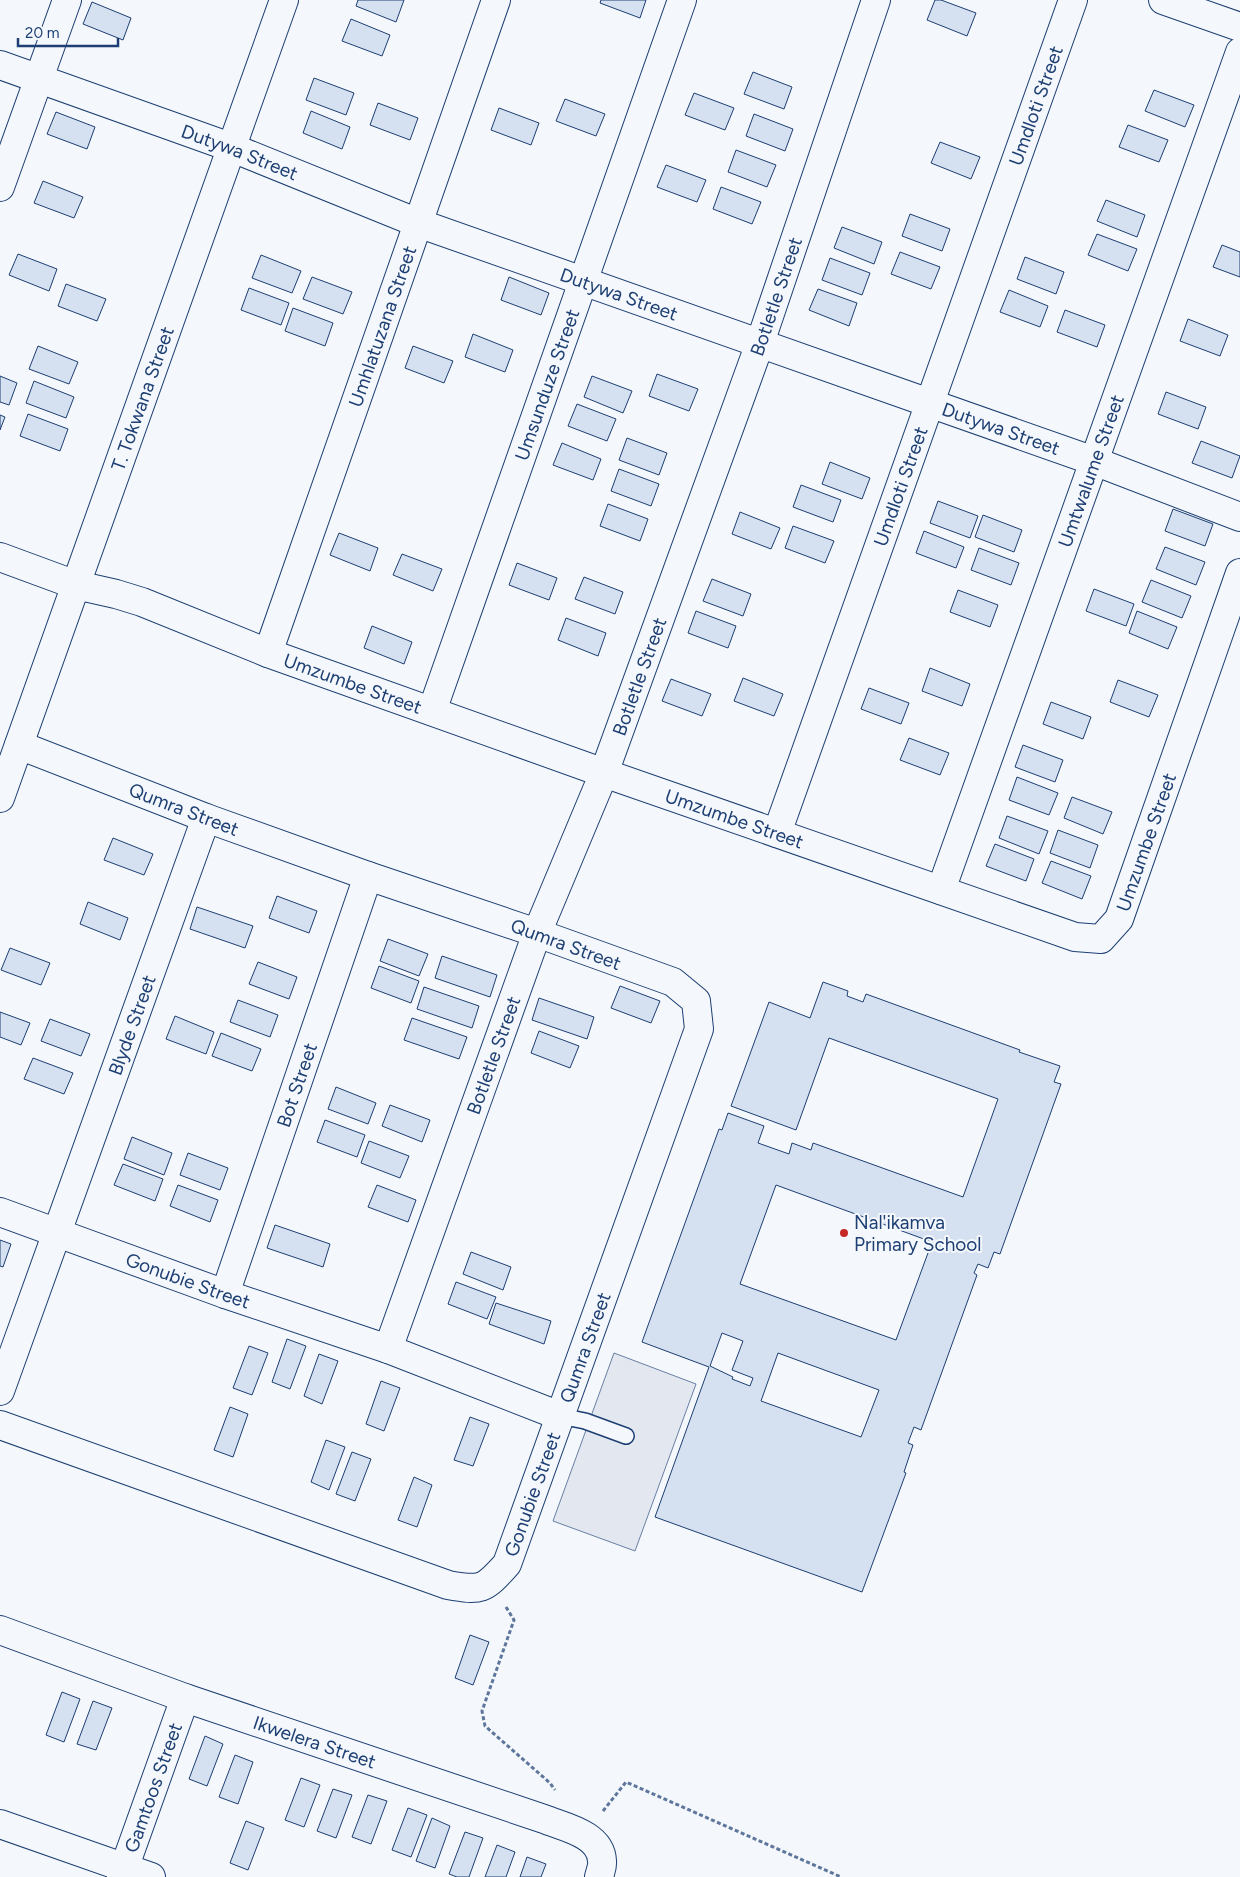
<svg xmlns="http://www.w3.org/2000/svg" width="1240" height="1877" font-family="Figtree,sans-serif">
	<rect width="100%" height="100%" fill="#f4f7fb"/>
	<!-- parking -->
	<path fill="#e3e8f0" stroke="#687fa3" d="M614 1353 696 1384 635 1551 553 1521Z"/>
	<!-- building -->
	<path fill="#d5e0f0" stroke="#1d3f73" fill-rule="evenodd" d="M358 0H404L396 22 356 6Z
		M601 0H646L640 18 600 3Z
		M935 0H941L976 13 967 36 927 20Z
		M92 2 131 18 123 40 83 24Z
		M351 19 390 35 382 56 342 41Z
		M753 72 792 87 784 109 744 94Z
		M314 78 354 93 346 115 306 100Z
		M1154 90 1194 105 1185 127 1145 111Z
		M694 93 734 108 725 130 685 115Z
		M565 99 605 114 596 136 556 121Z
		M378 103 418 118 410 140 370 125Z
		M499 108 539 123 531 145 491 130Z
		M311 111 350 127 342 149 303 133Z
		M56 112 95 127 87 149 47 134Z
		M754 114 793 129 785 151 746 136Z
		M1128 125 1168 140 1159 162 1119 147Z
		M940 142 980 157 971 179 931 163Z
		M736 150 776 165 767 187 728 172Z
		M666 165 706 180 697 202 657 187Z
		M43 181 83 197 74 218 34 203Z
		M721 187 761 202 752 224 713 209Z
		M1106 200 1145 215 1137 237 1097 221Z
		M910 214 950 229 942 251 902 236Z
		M842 227 882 242 874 264 834 248Z
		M1097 234 1137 249 1128 271 1088 255Z
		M1222 245 1240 252V277L1213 267Z
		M900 252 940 267 931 289 891 274Z
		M18 254 57 269 49 291 9 275Z
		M261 255 301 271 292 293 252 278Z
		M1025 257 1064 272 1056 294 1017 279Z
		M830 258 870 273 862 295 822 280Z
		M312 277 352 292 343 314 303 299Z
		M509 277 549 293 541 315 501 300Z
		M66 284 106 299 97 321 58 306Z
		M249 288 289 303 281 325 241 310Z
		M818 289 857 303 849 326 809 310Z
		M1009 290 1048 306 1040 327 1000 312Z
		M293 308 333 323 325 346 285 331Z
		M1065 310 1105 325 1097 347 1057 332Z
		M1188 319 1228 335 1220 356 1180 341Z
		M473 334 513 350 505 372 465 357Z
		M38 346 78 362 69 384 29 369Z
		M413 346 453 361 444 383 405 368Z
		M657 374 698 389 689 411 649 396Z
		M0 376 17 383 9 405 0 402Z
		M592 376 632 391 623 413 584 397Z
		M34 381 74 397 66 418 26 403Z
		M1166 392 1206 407 1198 429 1158 414Z
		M577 404 616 419 607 441 568 426Z
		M28 414 68 429 60 451 20 436Z
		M0 415 5 417 0 430Z
		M627 438 667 453 659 475 619 460Z
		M1201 441 1240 456 1232 478 1192 463Z
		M562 443 601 459 593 480 553 465Z
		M830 462 870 478 862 499 822 484Z
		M619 469 659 484 651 506 611 491Z
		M801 485 841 500 833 522 793 507Z
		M938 501 978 516 970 538 930 523Z
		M608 504 648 519 640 541 600 526Z
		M1173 509 1213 524 1205 546 1165 531Z
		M740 512 780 528 771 549 732 534Z
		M983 515 1022 530 1014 552 975 537Z
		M793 526 834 541 825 563 785 548Z
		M924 531 964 547 956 568 916 553Z
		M339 533 378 548 370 571 330 555Z
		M1165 547 1205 562 1196 585 1156 569Z
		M979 548 1019 563 1011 585 971 570Z
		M402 554 442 569 433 591 393 575Z
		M517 563 557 578 549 600 509 585Z
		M584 577 623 592 615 614 575 599Z
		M712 579 751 594 743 616 703 601Z
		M1151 580 1191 596 1182 618 1142 602Z
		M1094 589 1134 604 1126 626 1086 611Z
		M958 590 998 605 990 627 950 612Z
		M696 611 736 626 728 648 688 633Z
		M1137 611 1177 627 1168 649 1129 633Z
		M566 618 606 633 598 656 558 640Z
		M372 626 412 642 404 664 364 648Z
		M930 668 970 684 962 706 922 691Z
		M743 678 783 694 774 716 734 701Z
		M671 679 711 694 702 716 662 701Z
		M1118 680 1158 695 1149 717 1110 702Z
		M869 688 909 703 901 724 861 709Z
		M1051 702 1091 717 1083 739 1043 724Z
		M909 738 949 753 940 775 900 760Z
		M1023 745 1063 760 1055 782 1015 767Z
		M1017 777 1058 793 1049 815 1009 800Z
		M1072 797 1112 812 1103 834 1064 818Z
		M1007 816 1048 831 1039 854 999 838Z
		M1058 830 1098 845 1090 868 1050 853Z
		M113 838 153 854 144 875 104 860Z
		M995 844 1034 859 1026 881 986 866Z
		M1051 861 1091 876 1082 899 1042 883Z
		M277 896 317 911 309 933 269 918Z
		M88 902 128 918 120 940 80 924Z
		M197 907 253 926 245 948 190 929Z
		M388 939 428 954 419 976 380 961Z
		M10 948 50 963 41 985 1 970Z
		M442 956 497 975 490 997 435 978Z
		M258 962 297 977 289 999 249 984Z
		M379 966 419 981 411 1003 371 988Z
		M823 982 848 991 847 996 863 1002 866 994 1020 1050 1019 1052 1060 1066 1054 1082 1061 1084 1000 1254 994 1252 988 1268 978 1264 974 1273 977 1275 921 1430 914 1427 908 1443 913 1445 904 1472 906 1473 862 1592 655 1517 709 1367 642 1342 719 1129 722 1130 728 1113 764 1126 758 1143 789 1154 792 1143 811 1150 813 1143 963 1197 998 1099 829 1038 796 1130 731 1106 769 1002 810 1018ZM776 1185 932 1242 896 1340 740 1284ZM722 1333 743 1341 732 1370 753 1378 750 1386 732 1379 733 1377 710 1366ZM778 1353 879 1390 861 1437 761 1401Z
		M620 986 660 1001 651 1023 611 1008Z
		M424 987 479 1006 472 1028 417 1009Z
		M539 998 594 1017 587 1039 532 1020Z
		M238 1000 278 1015 270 1037 230 1022Z
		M0 1012 30 1023 21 1045 0 1037Z
		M175 1016 214 1032 206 1054 166 1039Z
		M412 1018 467 1037 459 1059 404 1040Z
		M50 1019 90 1034 81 1056 41 1041Z
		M539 1031 579 1046 570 1068 531 1053Z
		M221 1033 261 1049 252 1071 212 1056Z
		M33 1058 73 1073 64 1094 24 1079Z
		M336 1087 376 1103 368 1124 328 1109Z
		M390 1105 430 1120 422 1142 382 1126Z
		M325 1120 365 1135 357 1157 317 1142Z
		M132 1137 172 1153 164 1175 124 1159Z
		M369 1141 409 1156 400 1178 361 1163Z
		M188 1153 228 1168 220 1190 180 1175Z
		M123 1164 163 1179 155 1201 114 1185Z
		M178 1185 218 1200 210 1222 170 1206Z
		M377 1185 416 1200 408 1222 368 1207Z
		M275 1225 330 1244 323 1267 267 1248Z
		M0 1240 11 1244 3 1267 0 1266Z
		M471 1252 511 1267 503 1290 463 1274Z
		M456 1282 496 1297 487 1319 448 1304Z
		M496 1303 551 1321 544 1344 489 1324Z
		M287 1339 306 1346 290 1389 272 1382Z
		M249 1346 268 1353 252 1395 233 1388Z
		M319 1354 338 1361 322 1404 304 1396Z
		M381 1381 400 1388 384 1431 366 1424Z
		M230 1407 248 1414 233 1457 214 1450Z
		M470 1417 489 1424 473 1466 454 1460Z
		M326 1440 345 1447 329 1490 311 1482Z
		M352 1452 371 1459 355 1501 336 1494Z
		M414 1477 432 1485 417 1527 398 1520Z
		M470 1635 489 1642 473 1685 455 1678Z
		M62 1692 80 1699 64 1742 46 1735Z
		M93 1701 112 1708 96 1750 77 1744Z
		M205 1736 223 1744 207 1786 189 1779Z
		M235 1755 253 1762 238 1804 219 1797Z
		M301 1778 320 1785 304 1827 285 1820Z
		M333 1789 352 1795 336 1838 317 1831Z
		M368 1795 387 1801 371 1844 352 1837Z
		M408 1808 427 1815 411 1857 392 1850Z
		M432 1818 450 1826 435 1868 416 1861Z
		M246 1821 264 1828 248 1870 230 1863Z
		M465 1832 483 1838 469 1877H457L449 1874Z
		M497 1845 515 1852 506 1877H485Z
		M527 1857 546 1864 541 1877H520Z"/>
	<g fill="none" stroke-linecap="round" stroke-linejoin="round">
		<!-- lane casing -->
		<g stroke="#1d3f73" stroke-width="18">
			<path id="lane" d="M560 1416 585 1421 626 1436"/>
		</g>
		<!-- street casing -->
		<g stroke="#1d3f73" stroke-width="30">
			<g id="street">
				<path d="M1163 0 1240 27"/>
				<path id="s1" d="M0 65 230 147 418 223 1094 461 1240 517"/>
				<path d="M0 187 67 0"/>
				<path id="s2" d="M0 557 76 585 116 594 142 602 268 653 604 773 1075 937 1101 939 1119 919 1240 573"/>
				<path id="s3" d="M268 653 496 0"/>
				<path id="s4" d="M432 711 682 0"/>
				<path id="s5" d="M777 833 1073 0"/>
				<path id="s6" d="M941 890 1240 52"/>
				<path id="s7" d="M0 1212 225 1294 388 1349 560 1416"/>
				<path id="s8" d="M225 1294 368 876"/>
				<path id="s9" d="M388 1349 537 933 604 773 760 343 876 0"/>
				<path id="s10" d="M0 1391 206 818"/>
				<path id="s11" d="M0 1425 448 1585C481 1591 484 1590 507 1564L699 1029 696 1001 673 982 537 933 368 876 206 818 19 745"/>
				<path id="s12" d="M0 1630 185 1698 544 1819C564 1827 601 1834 602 1861 603 1866 600 1872 599 1877"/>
				<path d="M0 1824 151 1877"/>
				<path id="s13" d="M121 1877 185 1698"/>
			</g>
		</g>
		<!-- secondary casing -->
		<g stroke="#1d3f73" stroke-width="30">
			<g id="secondary">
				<path id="s14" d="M0 798 284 0"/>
			</g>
		</g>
		<!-- path -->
		<path stroke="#5e769c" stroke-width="3" stroke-dasharray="4 2.5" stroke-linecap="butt" d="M506 1607 514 1620 482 1711 485 1726 550 1783 555 1790
			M603 1811 626 1782 841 1877"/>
		<!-- lane -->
		<use href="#lane" stroke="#f4f7fb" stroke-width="15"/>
		<!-- street -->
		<use href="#street" stroke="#f4f7fb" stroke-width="28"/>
		<!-- secondary -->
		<use href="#secondary" stroke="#f4f7fb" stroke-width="28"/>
	</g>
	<!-- markers -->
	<circle fill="#c62828" stroke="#f4f7fb" stroke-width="2" cx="844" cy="1233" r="5"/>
	<g text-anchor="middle" stroke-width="4" stroke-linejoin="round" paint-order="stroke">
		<!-- street labels -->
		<g font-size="19" fill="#1d3f73" stroke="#f4f7fb">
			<text dy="7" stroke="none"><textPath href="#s5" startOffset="772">Umdloti Street</textPath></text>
			<text dy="7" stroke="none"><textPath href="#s1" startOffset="255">Dutywa Street</textPath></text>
			<text dy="7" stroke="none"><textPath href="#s1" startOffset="660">Dutywa Street</textPath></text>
			<text dy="7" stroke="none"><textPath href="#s9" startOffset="1122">Botletle Street</textPath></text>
			<text dy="7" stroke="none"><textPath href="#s3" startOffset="346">Umhlatuzana Street</textPath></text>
			<text dy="7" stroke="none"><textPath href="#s4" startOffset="346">Umsunduze Street</textPath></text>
			<text dy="7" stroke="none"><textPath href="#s14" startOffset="424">T. Tokwana Street</textPath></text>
			<text dy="7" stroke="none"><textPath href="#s1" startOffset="1065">Dutywa Street</textPath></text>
			<text dy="7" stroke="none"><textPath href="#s6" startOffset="445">Umtwalume Street</textPath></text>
			<text dy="7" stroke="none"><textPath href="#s5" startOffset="368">Umdloti Street</textPath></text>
			<text dy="7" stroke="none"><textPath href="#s9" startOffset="718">Botletle Street</textPath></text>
			<text dy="7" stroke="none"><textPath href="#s2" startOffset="375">Umzumbe Street</textPath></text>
			<text transform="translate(184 809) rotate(21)" y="7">Qumra Street</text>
			<text dy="7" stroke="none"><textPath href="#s2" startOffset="780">Umzumbe Street</textPath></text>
			<text dy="7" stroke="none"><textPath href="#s2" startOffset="1275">Umzumbe Street</textPath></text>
			<text transform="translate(566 944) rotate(20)" y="7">Qumra Street</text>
			<text dy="7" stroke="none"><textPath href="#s10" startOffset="389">Blyde Street</textPath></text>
			<text dy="7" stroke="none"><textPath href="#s9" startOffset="312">Botletle Street</textPath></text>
			<text dy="7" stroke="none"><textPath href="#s8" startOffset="221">Bot Street</textPath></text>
			<text dy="7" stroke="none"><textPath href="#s7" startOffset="200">Gonubie Street</textPath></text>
			<text dy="7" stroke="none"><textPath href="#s11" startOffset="774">Qumra Street</textPath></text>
			<text dy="7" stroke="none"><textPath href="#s11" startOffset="618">Gonubie Street</textPath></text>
			<text dy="7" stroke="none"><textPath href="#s12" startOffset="334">Ikwelera Street</textPath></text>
			<text dy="7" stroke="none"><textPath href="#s13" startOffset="95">Gamtoos Street</textPath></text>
		</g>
		<!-- poi labels -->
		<g font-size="19" fill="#1d3f73" stroke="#f4f7fb" text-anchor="start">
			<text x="854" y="1229">Nal'ikamva<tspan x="854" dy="22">Primary School</tspan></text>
		</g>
	</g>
	<!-- scale -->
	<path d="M18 38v8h100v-8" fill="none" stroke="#1d3f73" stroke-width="2.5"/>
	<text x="25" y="38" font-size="15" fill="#1d3f73" stroke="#f4f7fb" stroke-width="4" paint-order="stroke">20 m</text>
</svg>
